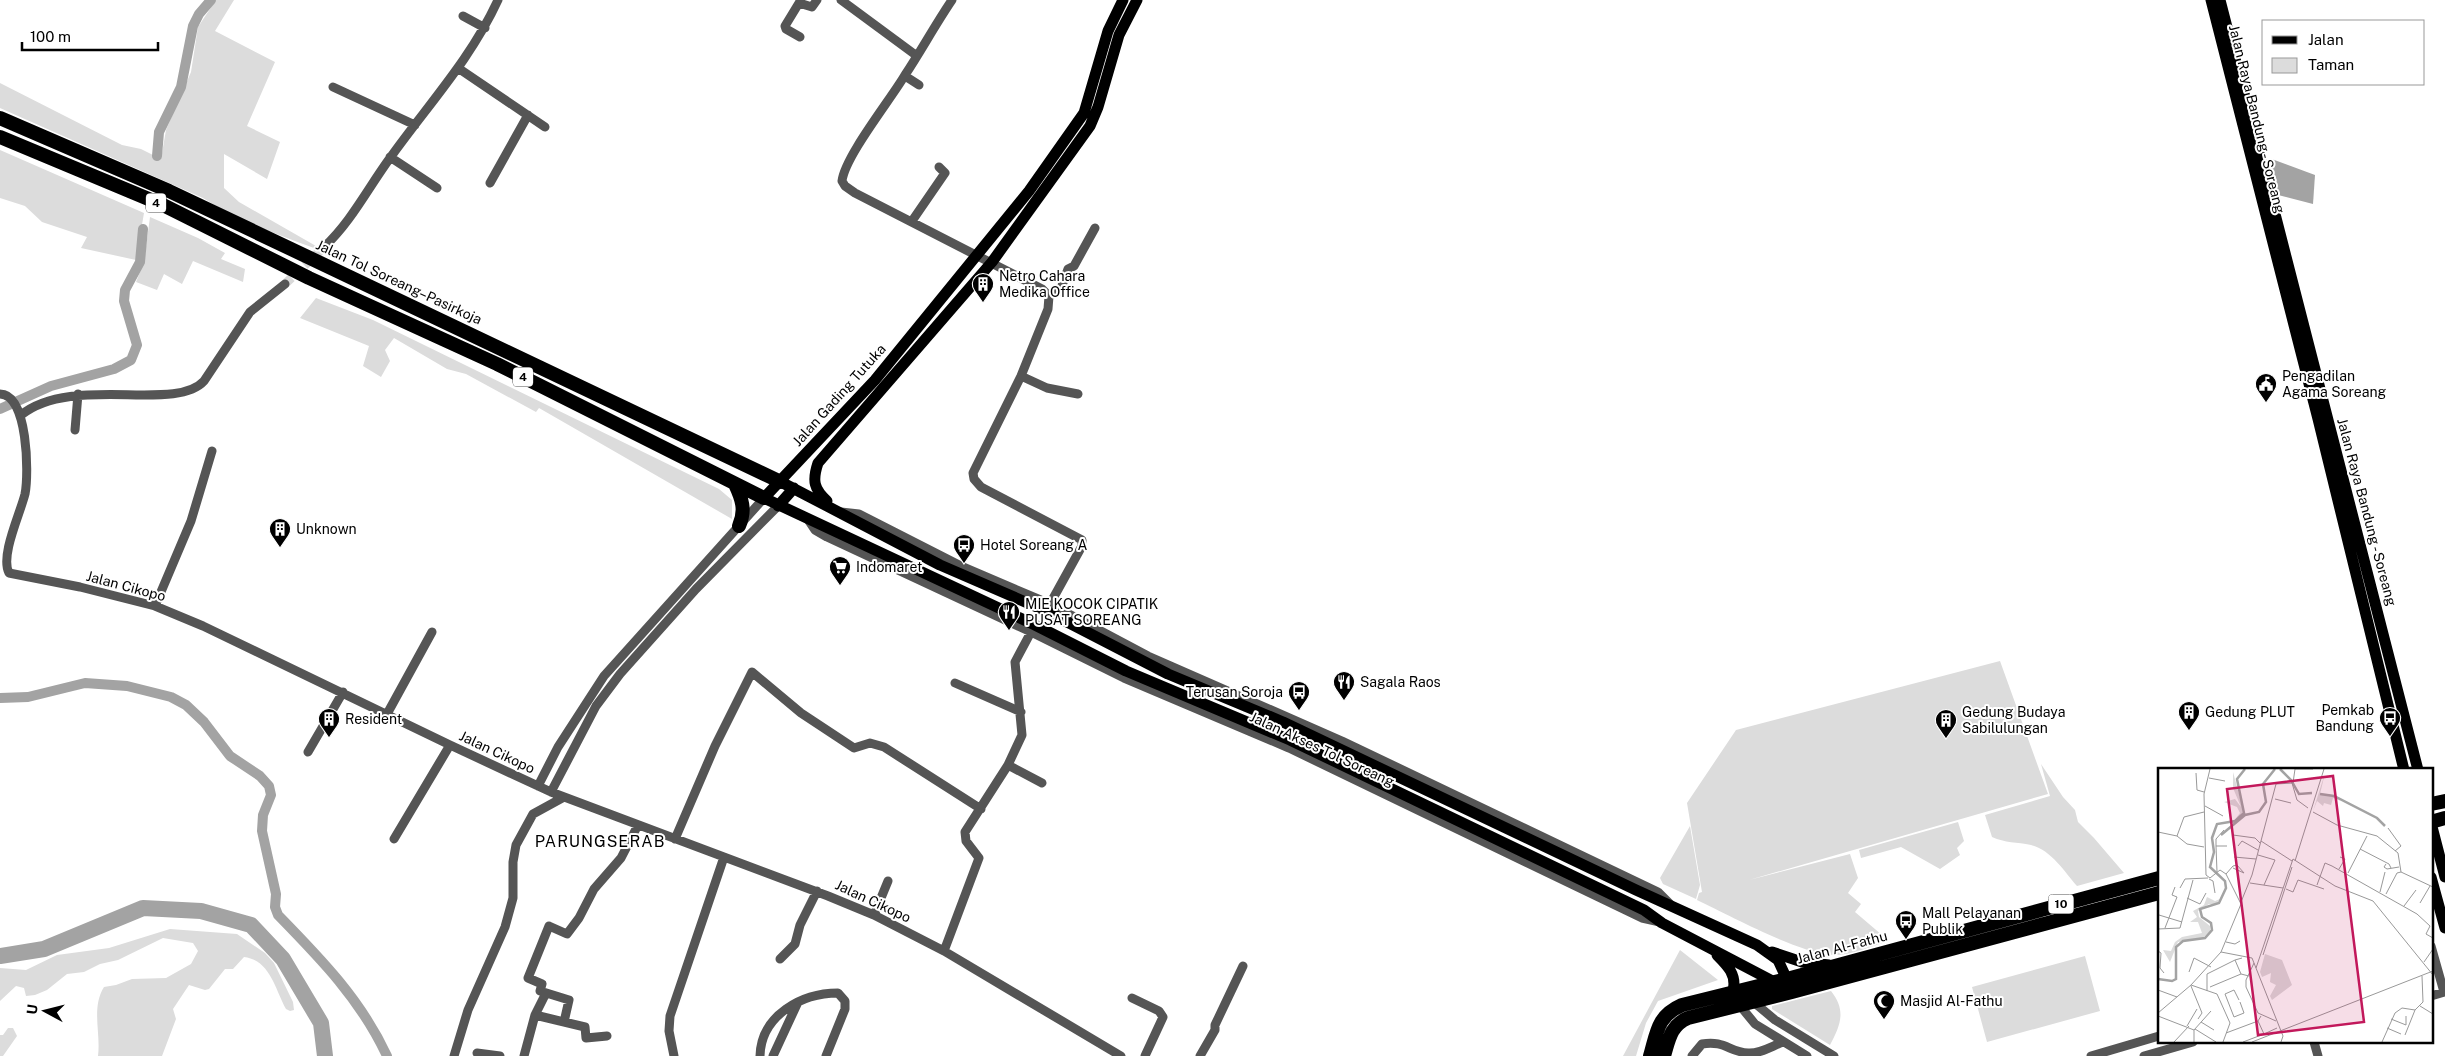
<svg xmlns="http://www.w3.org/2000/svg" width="2445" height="1056" font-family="'Public Sans',sans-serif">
	<rect width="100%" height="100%" fill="#fff"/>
	<!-- green -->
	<path fill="#dcdcdc" d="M216 0H234L215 31 275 62 247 126 280 142 267 179 224 154V188L239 202 316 246 314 248C276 234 237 220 203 198L0 108V83L122 145 141 149 161 159 166 130 191 72 198 27Z
		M0 150 144 213 136 260 81 248 87 237 42 222 25 206 0 198Z
		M150 217 198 238 225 253 221 259 245 269 243 282 193 261 182 284 164 274 157 290 136 282 144 262Z
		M316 298 373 320 719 489 732 500V519L539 408 536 412 466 374 447 369 394 338 385 350 390 361 381 377 363 366 369 346 300 318Z
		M2000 661 2048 794 1749 880 1850 854 1858 878 1848 893 1861 904 1855 912 1889 941C1871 946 1851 956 1832 955 1796 952 1731 916 1697 900L1699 893 1702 892 1687 803 1736 730Z
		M2041 764 2063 797 2075 810 2078 822 2094 838 2124 873 2077 886C2064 871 2051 850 2031 845 2017 842 2005 843 1992 837L1985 815 2050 796Z
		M1958 822 1964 841 1957 848 1960 855 1940 869 1901 847 1861 858 1859 850Z
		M1690 826 1700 885 1696 899 1663 884 1660 878Z
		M170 929 237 934 265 953 274 963 293 1002 294 1010 290 1011 286 1009C275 989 270 960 244 957L233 969H225L209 989 205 990 189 985 173 1009 176 1019 162 1056H98C101 1033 91 1008 104 987L116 985 132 979 166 978 191 964 198 951 193 943 163 938 118 960 100 964 84 972 67 974 47 990 35 995 26 996 24 988 16 986 0 1001V968L26 970 57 955 109 948Z
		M1680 950 1718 980 1658 1001 1646 1023 1636 1056H1623Z
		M2085 956 2100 1011 1987 1042 1972 987Z
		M1831 991C1847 1011 1840 1026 1830 1045L1772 1009V1006Z
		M8 1028H13L17 1036 3 1056H0V1035H3Z"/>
	<!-- water -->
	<path fill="#a3a3a3" d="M2269 158 2315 175 2313 204 2278 195Z"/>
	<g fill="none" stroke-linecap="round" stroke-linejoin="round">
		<!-- canal -->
		<path stroke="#a3a3a3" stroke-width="10" d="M157 156 159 132 181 87 193 26 199 14 211 0
			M0 409 51 386 114 369 131 360 137 345 124 301 125 290 140 262 143 229
			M0 698 28 697 85 683 127 686 171 697 186 705 204 722 230 756 260 776 269 786 271 795 263 815 262 831 276 894 275 907 278 915C321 959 361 1000 387 1056"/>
		<!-- river -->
		<path stroke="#a3a3a3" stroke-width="16" d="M0 956 44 949 143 908 201 911 251 925 283 959 321 1023 325 1056"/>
		<!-- minor-tunnel -->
		<path stroke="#d9d9d9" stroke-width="9" stroke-dasharray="9 4.5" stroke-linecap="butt" d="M285 284 324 247"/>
		<!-- minor -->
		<path stroke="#555" stroke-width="9" d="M841 0 917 56
			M952 0C935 25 921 51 905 75 891 99 845 156 842 181L845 186 855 193 1042 289 1049 296 1048 309 1021 376 973 473 974 479 981 487 1082 540V546L1050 604
			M463 16 485 28
			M800 37 786 29 785 26 799 3 812 7 817 0
			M458 68 545 127
			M905 76 919 85
			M333 87 415 125
			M390 157 437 188
			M490 183 528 115
			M912 221 945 173 939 167
			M324 247C351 222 368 188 390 158 427 106 471 59 498 0
			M1049 296 1060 291 1068 269 1074 266 1095 228
			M1021 376 1047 388 1078 394
			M0 394C28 394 29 474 25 494 20 514 0 556 9 573L80 587 155 606 203 626 450 745 551 792 828 896 874 915 944 951 1121 1056
			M21 415C72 374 175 413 204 381L250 312 285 284
			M75 430 78 394
			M841 512 859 514 963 567 1050 604 1148 656 1342 741 1658 892 1670 904
			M809 521 815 530 827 537 1031 632 1124 678 1289 748 1642 918 1660 922
			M155 606 191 521 212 451
			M955 683 1021 712
			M387 714 432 632
			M308 752 343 692
			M1008 765 1042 783
			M538 786 558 747 604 676 764 498
			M551 792 596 706 620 674 696 589 778 506
			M394 839 450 745
			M675 839 715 746 752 672 801 713 854 748 870 743 884 747 981 809
			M874 915 888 881
			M2431 946 2444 992 2431 996
			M944 951 979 858 966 841 965 832 1008 765 1022 735 1015 662 1031 632
			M780 959 795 944 800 925 817 891
			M546 993 535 1015 585 1027 586 1038 607 1036
			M1132 998 1159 1011 1163 1017 1145 1056
			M1750 999 1775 1020 1834 1056
			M1737 1002 1755 1024 1807 1056
			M564 1022 569 1000 540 991 542 984 528 978 549 926 567 934 579 918 594 889 621 858 638 825
			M2314 1042 2318 1056
			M477 1053 500 1056
			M454 1056 468 1010 505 927 513 898V862L516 845 533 814 564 797
			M524 1056 535 1015
			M674 1056 669 1031 670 1016 724 857
			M760 1056C761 1015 802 993 838 993L845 1001V1009L826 1056
			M773 1056 798 1002
			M1200 1056 1215 1030V1025L1243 966
			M1692 1056 1702 1044C1724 1040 1730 1052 1748 1053 1760 1054 1772 1046 1783 1042
			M2091 1056 2159 1036
			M2144 1056 2193 1042"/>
		<!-- major -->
		<path stroke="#000" stroke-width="11" d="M1123 0 1108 31 1084 113 1029 191 875 380 764 498 1035 625 1126 671 1290 740 1644 910 1662 923 1780 985
			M2211 0 2318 419 2404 770
			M2220 0 2418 770
			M781 482 940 565 1046 611 1168 674 1283 722 1636 890 1757 945 1778 960 1790 986
			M827 501C814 489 812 481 818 463L992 262 1090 126 1098 107 1119 35 1137 0
			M778 506 794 488
			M2431 823 2445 877
			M2431 877 2445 928
			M1772 952 1802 962 1829 965
			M1717 955C1728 966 1737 975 1733 991"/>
		<!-- highway -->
		<path stroke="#000" stroke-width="14" d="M0 118 169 191 781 482
			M0 137 163 205 309 278 497 364 764 498
			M735 484C742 499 746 510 739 526
			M2431 804 2445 801
			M2431 822 2445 818
			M1650 1056C1657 1032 1657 1016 1682 1005L1787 979 2159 878
			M1664 1056C1669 1039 1671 1025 1688 1018L1792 992 2159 893"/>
	</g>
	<!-- icons -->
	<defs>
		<g id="building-pin" transform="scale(1.125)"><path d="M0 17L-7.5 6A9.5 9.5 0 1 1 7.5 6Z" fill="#000" stroke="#fff"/><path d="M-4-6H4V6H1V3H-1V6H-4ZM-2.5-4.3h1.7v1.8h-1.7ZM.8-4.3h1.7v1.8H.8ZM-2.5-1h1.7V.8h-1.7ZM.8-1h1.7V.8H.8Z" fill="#fff"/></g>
		<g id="civic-pin" transform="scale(1.125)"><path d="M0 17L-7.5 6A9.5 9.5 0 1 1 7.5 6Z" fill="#000" stroke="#fff"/><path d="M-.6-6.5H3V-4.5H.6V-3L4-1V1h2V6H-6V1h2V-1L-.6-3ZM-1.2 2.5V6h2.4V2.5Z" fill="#fff"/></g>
		<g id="bus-pin" transform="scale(1.125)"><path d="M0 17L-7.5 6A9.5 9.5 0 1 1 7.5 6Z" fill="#000" stroke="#fff"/><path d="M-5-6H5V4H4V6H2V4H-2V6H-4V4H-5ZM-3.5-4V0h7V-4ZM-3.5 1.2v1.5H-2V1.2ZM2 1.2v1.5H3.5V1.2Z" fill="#fff"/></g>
		<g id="supermarket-pin" transform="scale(1.125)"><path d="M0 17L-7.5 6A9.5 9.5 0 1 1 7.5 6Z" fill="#000" stroke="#fff"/><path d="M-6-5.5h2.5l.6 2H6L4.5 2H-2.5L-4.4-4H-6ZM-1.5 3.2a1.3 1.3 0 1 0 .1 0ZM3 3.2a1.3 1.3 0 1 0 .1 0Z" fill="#fff"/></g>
		<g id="restaurant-pin" transform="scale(1.125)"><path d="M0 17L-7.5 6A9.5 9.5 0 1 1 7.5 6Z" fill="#000" stroke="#fff"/><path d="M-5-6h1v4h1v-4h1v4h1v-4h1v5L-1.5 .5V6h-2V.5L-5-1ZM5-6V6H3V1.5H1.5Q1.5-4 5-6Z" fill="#fff"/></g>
		<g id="mosque-pin" transform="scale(1.125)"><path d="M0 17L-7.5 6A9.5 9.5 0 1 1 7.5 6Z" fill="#000" stroke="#fff"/><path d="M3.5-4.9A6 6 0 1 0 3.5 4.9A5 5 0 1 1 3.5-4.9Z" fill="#fff"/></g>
	</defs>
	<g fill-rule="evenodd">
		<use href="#building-pin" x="983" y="284"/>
		<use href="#civic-pin" x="2266" y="384"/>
		<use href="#building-pin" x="280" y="529"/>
		<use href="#bus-pin" x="964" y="545"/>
		<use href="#supermarket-pin" x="840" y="567"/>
		<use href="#restaurant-pin" x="1009" y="612"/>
		<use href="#restaurant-pin" x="1344" y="682"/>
		<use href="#bus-pin" x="1299" y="692"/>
		<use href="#building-pin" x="2189" y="712"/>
		<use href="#bus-pin" x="2390" y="718"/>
		<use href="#building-pin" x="329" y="719"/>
		<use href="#building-pin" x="1946" y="720"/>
		<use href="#bus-pin" x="1906" y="921"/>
		<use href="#mosque-pin" x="1884" y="1001"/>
	</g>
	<g text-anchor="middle" stroke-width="4" stroke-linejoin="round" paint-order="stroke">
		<!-- shield labels -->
		<g fill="#fff" stroke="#4c4c4c" stroke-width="1">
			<rect x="146" y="193.5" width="20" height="19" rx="4"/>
			<rect x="513" y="367.5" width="20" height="19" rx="4"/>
			<rect x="2048.5" y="894.5" width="25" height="19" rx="4"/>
		</g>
		<g font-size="12" font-weight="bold" fill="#000">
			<text x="156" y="207">4</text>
			<text x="523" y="381">4</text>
			<text x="2061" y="908">10</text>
		</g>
		<!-- street labels -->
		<g font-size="14" fill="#000" stroke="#fff">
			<text transform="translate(2257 119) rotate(76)" y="5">Jalan Raya Bandung - Soreang</text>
			<text transform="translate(399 282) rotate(25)" y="5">Jalan Tol Soreang–Pasirkoja</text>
			<text transform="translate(839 395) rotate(-48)" y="5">Jalan Gading Tutuka</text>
			<text transform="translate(2367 512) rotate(75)" y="5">Jalan Raya Bandung - Soreang</text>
			<text transform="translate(126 586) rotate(15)" y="5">Jalan Cikopo</text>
			<text transform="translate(1322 749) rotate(25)" y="5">Jalan Akses Tol Soreang</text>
			<text transform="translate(497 752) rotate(25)" y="5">Jalan Cikopo</text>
			<text transform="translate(873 901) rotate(25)" y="5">Jalan Cikopo</text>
			<text transform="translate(1842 947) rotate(-15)" y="5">Jalan Al-Fathu</text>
		</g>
		<!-- poi labels -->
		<g font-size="14" fill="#000" stroke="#fff" text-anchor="start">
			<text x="999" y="281">Netro Cahara<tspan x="999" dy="16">Medika Office</tspan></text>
			<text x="2282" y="381">Pengadilan<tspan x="2282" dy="16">Agama Soreang</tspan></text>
			<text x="296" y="534">Unknown</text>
			<text x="980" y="550">Hotel Soreang A</text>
			<text x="856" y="572">Indomaret</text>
			<text x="1025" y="609">MIE KOCOK CIPATIK<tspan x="1025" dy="16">PUSAT SOREANG</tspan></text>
			<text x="1360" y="687">Sagala Raos</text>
			<text x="1283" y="697" text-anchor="end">Terusan Soroja</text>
			<text x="2374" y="715" text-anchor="end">Pemkab<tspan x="2374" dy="16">Bandung</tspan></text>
			<text x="1962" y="717">Gedung Budaya<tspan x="1962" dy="16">Sabilulungan</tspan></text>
			<text x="2205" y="717">Gedung PLUT</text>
			<text x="345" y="724">Resident</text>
			<text x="1922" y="918">Mall Pelayanan<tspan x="1922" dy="16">Publik</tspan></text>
			<text x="1900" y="1006">Masjid Al-Fathu</text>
		</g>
		<!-- quarter labels -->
		<g font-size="16" letter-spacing="1" fill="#000" stroke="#fff">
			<text x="600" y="847">PARUNGSERAB</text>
		</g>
	</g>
	<!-- overview -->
	<g transform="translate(2158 768)">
		<rect width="275" height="275" fill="#fff"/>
		<path d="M75 4 84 37 85 44 82 48 78 50 82 45 79 39 66 34 77 31 83 39 75 20ZM167 5 162 26 175 28 183 33 175 30 173 37 166 35 165 38 159 33 155 43ZM49 129 57 133 62 131 58 136H51L40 143 41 149 52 158V163L45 170 20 174 12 194 5 182 13 183 17 174 24 169 44 165 40 154H32L39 149 35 143 46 137ZM107 186 124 192 134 217 114 232 112 228 118 217 112 214 113 205 104 209 102 204Z" fill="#dcdcdc"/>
		<path fill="none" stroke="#a3a3a3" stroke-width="2.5" d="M122 1 133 12 141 26 154 25M162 26 176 28 219 50 227 58M63 67 87 47 101 44 108 34 105 16 117 1M0 211 14 213 18 211V179L25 173 47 170 54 162 53 155 44 149 42 141 61 135 68 120 67 113 52 99 56 84 54 70 59 56 77 53 86 45 79 11 87 1"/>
		<path fill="none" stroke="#999" stroke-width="1" d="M52 1 46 26 48 107 52 110 62 102 68 106 83 136 63 184 94 190 125 268 123 274M38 5 39 22 46 24M51 10 67 13M134 15 139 32 150 40M117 31 133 35M47 38 65 48M155 44 179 57 219 68 240 85 243 104 275 119M230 60 243 78 237 83M0 64 19 68 26 49 46 44M75 67 97 70 102 75M19 68 29 76 46 79M103 73 134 93M58 78V71L66 62M80 78 84 73 100 82M202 81 231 96 233 100M100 87 117 92 106 117M76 89 98 91M137 93 166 1M228 96 226 99 229 101 241 99M181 101 187 91 182 89M59 104 58 78H69M190 105 209 68M68 106 75 98 79 97 86 105 75 100M51 111 55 113 57 125M92 115 125 120M159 117 167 95 174 98 259 146 272 158 268 166 275 170M22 120 27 111 50 110M128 121 135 124 140 112 166 121M222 124 227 104M228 126 239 105 243 104M29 130 42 136 48 125M83 134 94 107 118 16 135 15 137 1H155M262 135 272 118M246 138 258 122M1 147 24 154M7 160 19 129 14 127 17 119M0 161 22 160 35 112M68 174 77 176 82 173M0 183 3 185 2 200 6 205M105 187 134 99M84 190 77 192 83 206 91 208M266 194 275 181M96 195 88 212V219L100 245 118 253M98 200 135 91 177 118 215 133 275 207M31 204 36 190 53 199M33 217 59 226 72 255 65 274M33 218 44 245 40 251M52 219 83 206M0 222 19 229M49 223V206L77 192M81 232 76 222 67 226 76 249 86 245 82 234M262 238 275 246M0 245 33 217 63 184M0 248 36 262V274M233 251 248 257V248M100 253 106 266 119 260M43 254 56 262M29 258 39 241M229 260 243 266M37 261 58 274M36 262 53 243M68 265 100 253 103 248M247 267 257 242M16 274 31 258M85 274 106 266M94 274 275 203M224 274 237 245 244 240 257 242 265 234 264 208"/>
		<path fill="#c2185b" fill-opacity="0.15" stroke="#c2185b" stroke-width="2.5" d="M175 8 206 254 100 267 69 21Z"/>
		<rect width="275" height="275" fill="none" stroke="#000" stroke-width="2.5"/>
	</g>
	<!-- legend -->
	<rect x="2262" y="20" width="162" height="65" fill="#ffffff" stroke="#999999"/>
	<rect x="2272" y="36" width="25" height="8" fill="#000000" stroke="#999999"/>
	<text x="2308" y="45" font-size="15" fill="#000000">Jalan</text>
	<rect x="2272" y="58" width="25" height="15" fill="#dcdcdc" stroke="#999999"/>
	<text x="2308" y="70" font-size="15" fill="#000000">Taman</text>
	<!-- north arrow -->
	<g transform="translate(45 1011) rotate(277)" stroke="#ffffff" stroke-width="4" paint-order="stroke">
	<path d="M0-4L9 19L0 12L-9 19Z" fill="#000000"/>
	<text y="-8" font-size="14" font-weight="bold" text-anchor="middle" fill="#000000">U</text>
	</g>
	<!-- scale -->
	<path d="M22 42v8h136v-8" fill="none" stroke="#000000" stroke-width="2.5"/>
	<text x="30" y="42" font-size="15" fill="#000000" stroke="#ffffff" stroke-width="4" paint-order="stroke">100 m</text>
</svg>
